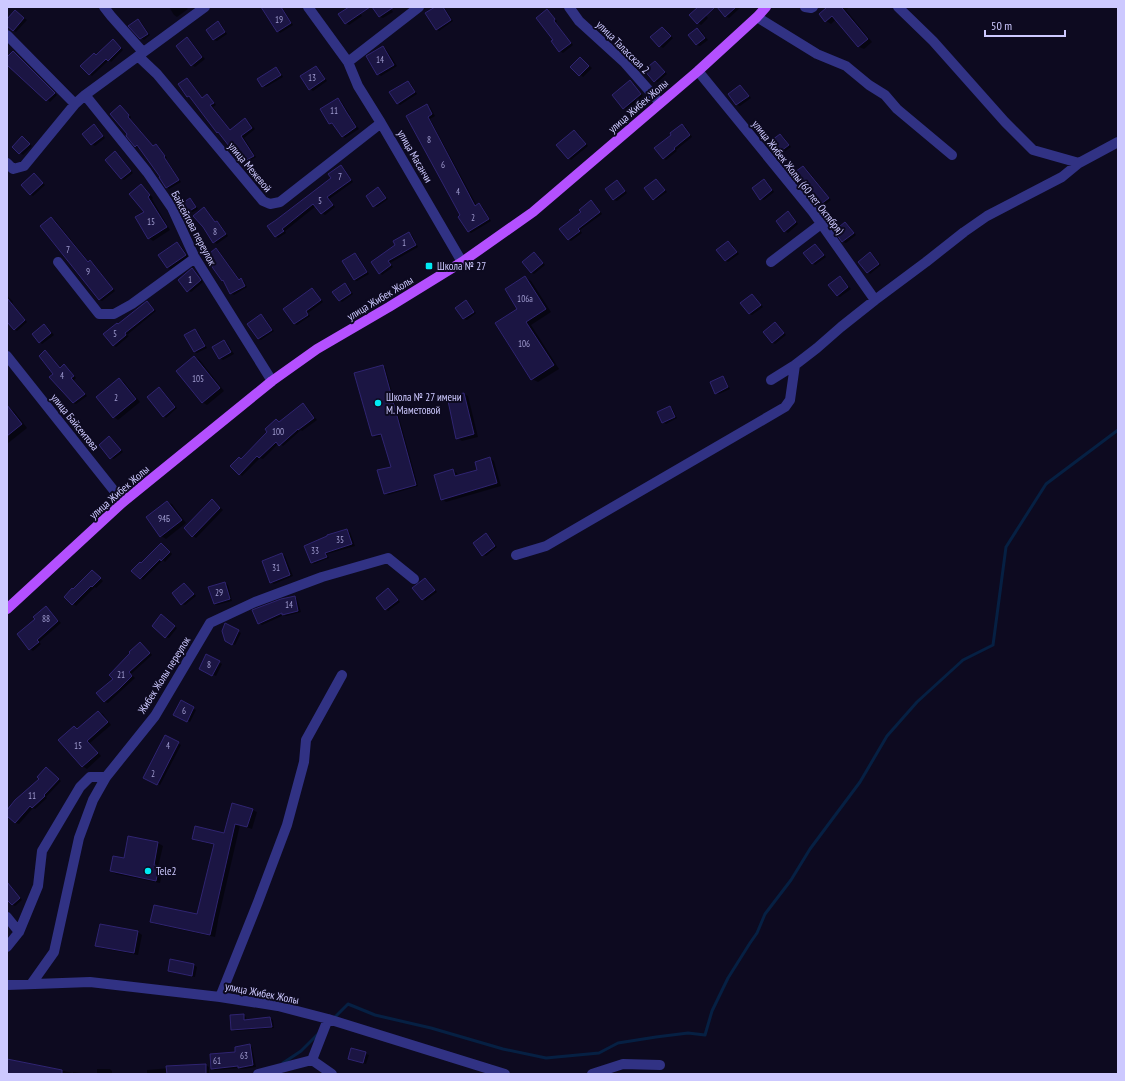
<svg xmlns="http://www.w3.org/2000/svg" width="1125" height="1081" font-family="'PT Sans Narrow',sans-serif">
	<rect width="100%" height="100%" fill="#0d0a20"/>
	<!-- shadow -->
	<path fill="#0007" d="M169 7H186L188 9 177 17 174 15Z
		M261 7H280L284 10 293 25 280 33 278 31 265 10Z
		M351 7H357L362 16 349 25 346 23Z
		M373 7H390L393 12 383 18 380 17Z
		M436 7H444L453 21 439 31 436 29Z
		M718 7H739L740 8 729 18 726 16Z
		M829 7H850L846 10 872 42 864 49 859 47 836 19 831 24 826 21 820 14Z
		M547 10 550 12 557 21 556 23 573 45 563 53 560 51 554 40Z
		M701 10 708 18 701 25 698 23Z
		M15 11 27 20 16 32 7 25V20Z
		M138 20 141 22 150 35 144 40 141 38Z
		M218 22 221 24 227 34 217 41 214 40 207 30Z
		M662 28 673 38 663 48 660 46 652 37Z
		M697 29 700 30 708 40 700 46 697 45 689 35Z
		M187 39 190 40 205 59 195 67 192 65Z
		M116 42 123 50 111 62 109 60 92 76 90 74 96 56Z
		M383 47 386 49 397 66 381 76 378 74 367 57Z
		M16 54 57 95 50 102 7 64V58Z
		M580 58 592 68 583 77 572 67Z
		M655 62 658 64 667 74 658 82 655 81Z
		M316 67 318 68 327 81 313 91 310 89Z
		M276 69 279 70 283 77 266 87 263 86Z
		M187 79 190 81 203 99 207 96 210 97 216 105 213 107 231 131 245 120 248 121 255 129 244 138 256 157 246 163 244 162 234 146 232 147 230 146 191 97 188 96Z
		M630 81 632 83 643 96 627 110 624 108 613 95Z
		M408 82 411 84 417 94 400 105 397 103Z
		M740 86 743 88 751 98 740 106 737 105 729 94Z
		M338 99 341 101 350 115H349L359 129 345 138 342 136 334 124 333 125 330 123Z
		M427 105 430 107 435 116 430 119 477 206 479 205 482 206 491 221 471 233 468 231 461 216 407 117Z
		M120 106 123 108 131 117 130 119 154 147 156 145 159 147 167 158 166 159 181 182 169 189 167 187 161 177 139 147 138 148 136 146 129 135Z
		M682 125 685 126 692 137 676 150 677 151 666 160 663 158Z
		M94 126 97 127 105 138 95 146 92 144 84 134Z
		M574 131 577 132 588 146 571 160 569 158Z
		M780 135 783 136 791 147 780 155 777 153Z
		M25 139 32 146 23 155 13 147Z
		M115 153 118 154 133 173 124 180 122 179 106 160Z
		M341 166 344 168 353 182 329 199 335 207 325 215 322 213 316 206 285 231 286 233 278 238 276 236 268 226 332 178Z
		M803 167 806 168 831 200 821 208 818 206Z
		M34 174 45 185 33 196 30 194Z
		M656 180 659 182 667 192 656 200 653 199Z
		M764 180 767 182 774 192 764 200 761 199Z
		M617 181 619 183 627 193 617 201 614 200 606 189Z
		M141 185 145 188 153 198 152 199 170 230 153 241 149 238Z
		M378 188 381 190 388 199 377 207 374 206Z
		M190 199 193 201 198 209 186 216 183 215Z
		M592 202 594 203 602 214 580 230 582 233 571 241 569 240 561 230 583 213Z
		M204 209 207 210 216 223 217 222 220 224 228 236 217 244 214 242Z
		M788 212 791 214 798 224 788 233 785 231Z
		M51 218 54 219 89 262 90 261 93 263 115 291 102 301 99 300 41 227Z
		M845 224 848 225 856 235 846 243 843 242 836 231Z
		M409 233 412 235 418 247 390 263 393 267 382 275 380 273 396 245Z
		M728 242 731 243 739 254 728 262 725 260Z
		M177 243 180 245 189 257 171 269 168 268 159 255Z
		M815 245 818 247 826 257 815 265 813 263Z
		M216 249 219 251 240 280 241 279 244 281 247 287 234 295 231 293 225 282 222 280Z
		M534 253 537 255 545 265 534 274 531 272Z
		M355 254 358 256 369 274 357 281 354 280Z
		M870 254 873 255 881 265 870 274 868 272Z
		M192 269 195 271 203 282 191 292 188 291Z
		M525 277 531 281 551 312 531 325 559 369 538 382 532 379 519 309Z
		M840 277 843 279 851 289 840 297 837 296Z
		M345 285 348 286 353 294 342 302 339 300Z
		M312 289 315 291 323 302 308 313 310 316 297 325 295 324Z
		M7 295 13 302 12 303 27 322 17 331 14 329 7 320Z
		M752 295 755 297 763 307 752 315 749 314Z
		M147 302 150 304 156 311 127 335 129 336 116 347 113 345 119 325Z
		M466 302 469 303 476 313 467 320 464 319 457 308Z
		M261 315 264 317 274 331 261 340 258 339Z
		M775 323 778 325 786 335 775 344 772 342Z
		M44 325 47 327 54 335 42 344 40 342Z
		M195 330 198 332 207 348 197 353 194 352Z
		M224 341 227 343 234 354 223 360 220 358Z
		M45 351 48 353 61 368 65 365 67 367 76 378 74 380 87 396 76 404 73 403 51 377 54 374Z
		M194 357 199 359 224 391 207 405 202 402Z
		M382 366 385 367 418 486 388 495 385 493 392 468 383 435 376 437 373 435Z
		M723 377 725 379 730 389 719 394 716 393Z
		M119 379 124 382 140 402 118 420 114 417Z
		M159 388 162 390 177 408 166 418 164 416Z
		M464 394 468 396 478 437 462 441 457 438Z
		M303 404 306 406 317 420 302 431 301 430 283 446 279 443 263 459 260 458 242 476 240 474 242 460 269 432 276 420 280 422Z
		M670 407 672 408 677 418 666 424 663 422Z
		M8 408 14 411 27 428 7 444V409Z
		M109 437 112 439 123 452 114 459 111 458Z
		M490 458 494 461 501 486 446 502 442 499 453 471 457 473 458 476 478 471Z
		M212 500 223 510 196 538 193 536Z
		M167 502 172 504 186 523 166 539 161 536Z
		M347 530 350 532 355 546 327 554 329 558 314 564 312 562 328 536Z
		M486 535 489 536 497 547 486 556 483 555Z
		M164 546 172 554 165 562 163 560 143 580 141 578 133 571Z
		M282 554 285 556 293 576 274 584 271 582Z
		M92 571 103 581 96 588 95 587 76 606 65 597 74 590Z
		M425 579 428 580 437 592 425 601 423 599Z
		M225 583 228 585 232 601 217 605 214 604Z
		M184 584 187 586 196 596 185 605 182 604Z
		M388 589 391 591 400 602 388 611 386 609Z
		M295 597 297 599 301 612 286 616 284 615 262 625 259 623Z
		M46 607 48 609 61 623 39 642 41 644 33 651 30 649Z
		M164 617 177 628 169 638 166 637Z
		M226 625 241 633 235 645 226 641Z
		M140 643 143 645 152 655 131 674 135 678 108 703 105 702 98 693 115 679Z
		M207 656 222 664 216 676 200 668Z
		M181 702 196 710 190 722 175 714Z
		M98 712 103 714 111 725 90 743 101 756 87 769 82 766 74 727 78 730Z
		M166 737 181 745 160 785 144 777Z
		M49 770 61 781 46 797 47 798 35 809 33 808 19 824 16 823 7 815V811Z
		M233 804 252 810 257 812 252 829 240 825 218 920V921L215 937 155 924 151 922 198 915 215 845 198 841 194 839 224 834Z
		M129 837 158 843 163 846 158 867 163 869 160 883 116 874 111 871 124 860Z
		M11 887 13 889 22 900 15 906 12 904 7 898V890Z
		M138 932 142 935 138 955 101 948 97 945Z
		M171 961 194 965 197 967 195 977 172 972 169 971Z
		M244 1015 246 1017 247 1021 270 1018 273 1020 274 1028 235 1031 232 1029Z
		M249 1045 252 1047 256 1067 242 1069 239 1068 215 1070 212 1068Z
		M352 1049 369 1055 366 1064 349 1058Z
		M7 1060 73 1073V1072L89 1074H7Z
		M206 1065 209 1067V1074H147V1070Z
		M97 1069H110L112 1071V1074H97Z"/>
	<g fill="none" stroke-linecap="round" stroke-linejoin="round">
		<!-- stream -->
		<path stroke="#062043" stroke-width="3" d="M334 1018 348 1004 375 1015 431 1028 503 1049 546 1058 599 1053 618 1043 656 1037 688 1033 705 1035 712 1011 728 978 750 943 757 933 765 914 791 880 810 849 860 782 887 736 917 702 963 660 993 645 1006 547 1046 484 1118 430
			M283 1063 301 1051 319 1033"/>
	</g>
	<!-- building -->
	<path fill="#1b1543" stroke="#2f2471" d="M261 7H281L291 23 277 32Z
		M349 7H370L345 24 338 14Z
		M372 7H394L379 17Z
		M435 7H443L451 20 436 30 425 13Z
		M698 7H715L697 24 689 15Z
		M717 7H736L725 17Z
		M824 7H843L842 8 868 39 858 47 832 16 825 22 819 14 826 8Z
		M547 9 555 19 554 21 571 43 559 52 551 41 553 40 536 18Z
		M15 10 24 18 13 31 7 26V19Z
		M138 19 148 34 140 39 128 26Z
		M218 21 225 32 213 40 206 30Z
		M662 27 671 36 659 47 650 37Z
		M697 28 705 38 696 45 688 35Z
		M187 37 202 57 191 66 176 46Z
		M113 39 121 48 108 61 106 59 89 75 80 66 94 53 96 55Z
		M383 46 394 65 377 75 366 56Z
		M13 51 55 93 46 101 7 65V57Z
		M580 57 589 66 579 76 570 67Z
		M655 61 665 72 654 82 644 70Z
		M316 66 325 79 309 90 300 76Z
		M276 67 281 75 262 87 257 79Z
		M187 78 202 98 207 94 214 103 210 105 230 130 245 118 252 128 241 136 254 156 243 162 232 144 229 146 218 132 217 133 189 96 187 97 178 84Z
		M630 80 641 94 623 109 612 95Z
		M408 81 415 92 397 104 389 92Z
		M740 85 749 96 736 105 728 94Z
		M338 98 347 113 356 127 342 137 332 123 329 124 320 109Z
		M427 104 432 114 428 117 475 206 479 203 489 219 468 232 458 217 460 215 406 116Z
		M120 105 129 115 128 117 153 146 156 144 165 156 164 157 179 180 166 188 159 177H160L137 145 135 147 126 136 127 134 110 114Z
		M94 124 103 136 91 145 82 134Z
		M682 124 690 135 674 148 675 149 663 159 654 148 671 135 670 133Z
		M574 130 586 144 568 159 556 145Z
		M780 134 789 145 777 154 768 143Z
		M22 136 30 144 19 154 12 147Z
		M115 151 131 171 121 179 105 160Z
		M341 165 351 180 327 197 333 205 321 214 313 204 282 229 284 231 275 237 267 226 276 220 331 178 328 174Z
		M803 166 829 198 817 207 791 175Z
		M34 173 43 183 30 195 21 185Z
		M656 179 665 190 653 200 644 188Z
		M764 179 772 190 760 200 752 188Z
		M617 180 625 191 613 200 605 189Z
		M141 184 150 195 148 197 167 227 148 239 135 217 144 212 129 194Z
		M378 187 386 198 373 207 366 196Z
		M190 198 196 207 183 215 178 206Z
		M591 200 600 212 578 229 580 231 568 240 559 229 581 212 579 210Z
		M204 207 215 222 217 221 226 234 213 243 203 227 193 216Z
		M788 211 796 222 784 232 776 221Z
		M51 217 88 262 90 260 113 289 99 300 40 226Z
		M845 222 854 233 842 242 834 231Z
		M409 232 416 245 388 261 391 265 379 274 371 262 395 245 393 241Z
		M728 241 737 252 725 261 716 250Z
		M177 242 186 255 167 268 158 255Z
		M815 244 824 255 812 264 803 253Z
		M216 248 239 280 241 278 245 286 230 294 223 280 222 281 205 257Z
		M534 252 543 263 531 273 522 262Z
		M870 252 879 264 867 273 858 262Z
		M355 253 367 272 354 280 342 261Z
		M192 268 201 280 187 292 178 280Z
		M525 276 546 309 526 322 554 365 531 380 495 323 517 309 505 289Z
		M840 276 848 287 837 296 828 285Z
		M345 283 351 293 339 301 332 292Z
		M312 288 321 300 306 311 308 315 294 324 283 309Z
		M752 294 761 305 749 314 740 303Z
		M7 298 25 320 14 330 7 322Z
		M466 300 474 312 463 319 455 308Z
		M147 301 154 310 125 333 126 335 113 346 103 334 117 323 118 324Z
		M261 314 272 330 258 339 247 324Z
		M775 322 784 333 772 343 763 332Z
		M44 324 51 333 39 343 32 334Z
		M195 329 205 346 194 352 184 335Z
		M224 340 231 352 219 359 212 347Z
		M45 350 60 368 64 364 74 376 71 378 85 394 73 403 49 377 53 374 39 356Z
		M194 356 220 388 202 403 176 371Z
		M383 365 416 485 384 494 377 470 391 467 381 434 372 436 354 373Z
		M723 376 728 387 715 394 710 382Z
		M119 378 136 399 113 418 96 397Z
		M159 387 175 407 163 417 147 397Z
		M464 393 474 434 456 439 447 396Z
		M303 403 314 418 298 430V429L279 446 276 442 259 458 257 456 239 475 230 466 239 457 241 459 267 432 265 429 276 419 279 422Z
		M7 405 22 424 7 436Z
		M670 406 675 417 662 423 657 412Z
		M109 436 121 450 110 459 99 445Z
		M490 457 497 483 441 500 434 475 453 469 455 476 477 470 475 462Z
		M212 499 220 508 192 537 184 528Z
		M167 501 182 520 160 537 146 517Z
		M347 529 352 544 325 553 327 557 311 563 304 546 327 536V535Z
		M486 533 495 546 482 556 473 543Z
		M161 543 170 552 161 561 160 559 140 579 131 571 140 562 141 563Z
		M282 553 290 575 270 583 262 561Z
		M92 570 101 578 92 587 91 586 72 605 64 597 72 588 73 589Z
		M425 578 435 590 422 600 412 588Z
		M225 582 230 599 214 604 208 587Z
		M184 583 194 594 181 605 172 593Z
		M388 588 398 600 385 610 376 598Z
		M295 596 298 611 282 615V613L258 624 252 610 281 599Z
		M46 606 58 621 37 640 39 642 29 650 17 634 35 619 33 617Z
		M161 614 175 626 165 638 152 626Z
		M225 623 239 630 232 645 225 641 222 631Z
		M140 642 150 653 129 672 132 676 119 689 104 702 96 693 113 679 109 675 130 653 129 652Z
		M206 654 220 661 212 676 199 669Z
		M181 700 194 707 187 722 173 715Z
		M98 711 108 722 87 741 98 753 82 767 58 740 74 726 77 729Z
		M165 735 179 742 157 785 143 778Z
		M46 767 59 779 44 795 45 796 32 808 30 806 15 823 7 816V810L15 800 39 779 37 777Z
		M232 803 253 809 247 827 235 824 214 917 210 935 150 922 154 905 197 914 214 844 192 839 195 826 224 833Z
		M128 836 158 842 154 865 159 866 156 881 110 871 113 856 124 858Z
		M7 882 20 898 12 905 7 900Z
		M100 924 138 931 134 953 95 946Z
		M170 959 194 964 192 976 168 971Z
		M244 1014V1020L270 1017 272 1027 231 1030 230 1015Z
		M250 1044 253 1065 238 1068V1066L211 1069 210 1054 235 1052V1047Z
		M351 1048 366 1052 363 1063 348 1059Z
		M7 1059 62 1070V1074H7Z
		M206 1064V1074H167L166 1066Z"/>
	<g fill="none" stroke-linecap="round" stroke-linejoin="round">
		<!-- minor -->
		<path stroke="#313284" stroke-width="10" d="M104 7 111 16 143 52
			M308 7 348 62 358 86 381 123 462 262
			M569 7 579 21 624 62 660 103
			M805 7 811 8 813 7
			M898 7 933 41 1005 122 1033 150 1079 163
			M757 17 817 54 846 66 869 85 885 95 897 109 952 155
			M7 35 75 104
			M138 56 157 74 263 201 270 204 280 202 381 123
			M348 62 419 7
			M698 71 813 212 875 300
			M85 95 147 172 172 208 195 258 272 381
			M7 163 13 169 24 166 75 104 85 95 205 7
			M58 262 99 314H114L132 304 195 258
			M771 262 821 224
			M7 356 123 502
			M771 380 795 365 817 348 841 327 875 300 926 262 964 232 987 216 1062 177 1079 163 1118 142
			M516 555 546 546 785 407 790 400 795 365
			M7 917 19 932
			M7 947 19 932 38 886 42 851 80 787 90 777H106
			M32 983 54 952 79 838 93 800 106 777 155 716 210 623 255 602 322 577 388 558 414 579
			M7 985 90 982 220 997 278 1006 328 1019 505 1074
			M220 997 258 902 287 825 304 762 306 740 342 675
			M312 1060 332 1074
			M258 1074 312 1060 328 1019
			M592 1074 623 1064 660 1065"/>
		<!-- major -->
		<path stroke="#b450ff" stroke-width="10" d="M7 609 123 502 272 381 317 349 389 307 462 262 533 212 698 71 757 17 766 7"/>
	</g>
	<!-- markers -->
	<g fill="#00eaf4" stroke="#0d0a20" stroke-width="1.5">
		<rect x="425" y="262" width="8" height="8" rx="2"/>
		<circle cx="378" cy="403" r="4"/>
		<circle cx="148" cy="871" r="4"/>
	</g>
	<g text-anchor="middle" stroke-width="4" stroke-linejoin="round" paint-order="stroke">
		<!-- number labels -->
		<g font-size="9" fill="#a09cd0">
			<text x="279" y="23">19</text>
			<text x="380" y="63">14</text>
			<text x="312" y="81">13</text>
			<text x="334" y="114">11</text>
			<text x="429" y="143">8</text>
			<text x="443" y="168">6</text>
			<text x="340" y="180">7</text>
			<text x="458" y="195">4</text>
			<text x="320" y="204">5</text>
			<text x="473" y="221">2</text>
			<text x="151" y="225">15</text>
			<text x="215" y="235">8</text>
			<text x="404" y="246">1</text>
			<text x="68" y="253">7</text>
			<text x="88" y="275">9</text>
			<text x="190" y="283">1</text>
			<text x="525" y="302">106а</text>
			<text x="115" y="337">5</text>
			<text x="524" y="347">106</text>
			<text x="62" y="379">4</text>
			<text x="198" y="382">105</text>
			<text x="116" y="401">2</text>
			<text x="278" y="435">100</text>
			<text x="164" y="522">94Б</text>
			<text x="340" y="543">35</text>
			<text x="315" y="554">33</text>
			<text x="276" y="571">31</text>
			<text x="219" y="596">29</text>
			<text x="289" y="608">14</text>
			<text x="46" y="622">88</text>
			<text x="209" y="668">8</text>
			<text x="121" y="678">21</text>
			<text x="184" y="714">6</text>
			<text x="78" y="749">15</text>
			<text x="168" y="749">4</text>
			<text x="153" y="777">2</text>
			<text x="32" y="799">11</text>
			<text x="244" y="1059">63</text>
			<text x="217" y="1064">61</text>
		</g>
		<!-- street labels -->
		<g font-size="11" fill="#cdc9ff" stroke="#0d0a20">
			<text transform="translate(623 47) rotate(45)" y="4">улица Таласская 2</text>
			<text transform="translate(638 106) rotate(-41)" y="4">улица Жибек Жолы</text>
			<text transform="translate(415 156) rotate(60)" y="4">улица Масанчи</text>
			<text transform="translate(250 167) rotate(50)" y="4">улица Межевой</text>
			<text transform="translate(798 177) rotate(52)" y="4">улица Жибек Жолы (60 лет Октября)</text>
			<text transform="translate(194 228) rotate(62)" y="4">Байсейтова переулок</text>
			<text transform="translate(380 298) rotate(-31)" y="4">улица Жибек Жолы</text>
			<text transform="translate(75 422) rotate(51)" y="4">улица Байсеитова</text>
			<text transform="translate(119 492) rotate(-41)" y="4">улица Жибек Жолы</text>
			<text transform="translate(164 675) rotate(-58)" y="4">Жибек Жолы переулок</text>
			<text transform="translate(262 993) rotate(11)" y="4">улица Жибек Жолы</text>
		</g>
		<!-- poi labels -->
		<g font-size="11" fill="#cdc9ff" stroke="#0d0a20" text-anchor="start">
			<text x="437" y="270">Школа № 27</text>
			<text x="386" y="401">Школа № 27 имени<tspan x="386" dy="13">М. Маметовой</tspan></text>
			<text x="156" y="875">Tele2</text>
		</g>
	</g>
	<!-- border -->
	<rect width="1125" height="1081" fill="none" stroke="#cdc9ff" stroke-width="16"/>
	<!-- scale -->
	<path d="M985 30v6h80v-6" fill="none" stroke="#cdc9ff" stroke-width="2"/>
	<text x="991" y="30" font-size="12" fill="#cdc9ff" stroke="#0d0a20" stroke-width="3" paint-order="stroke">50 m</text>
</svg>
